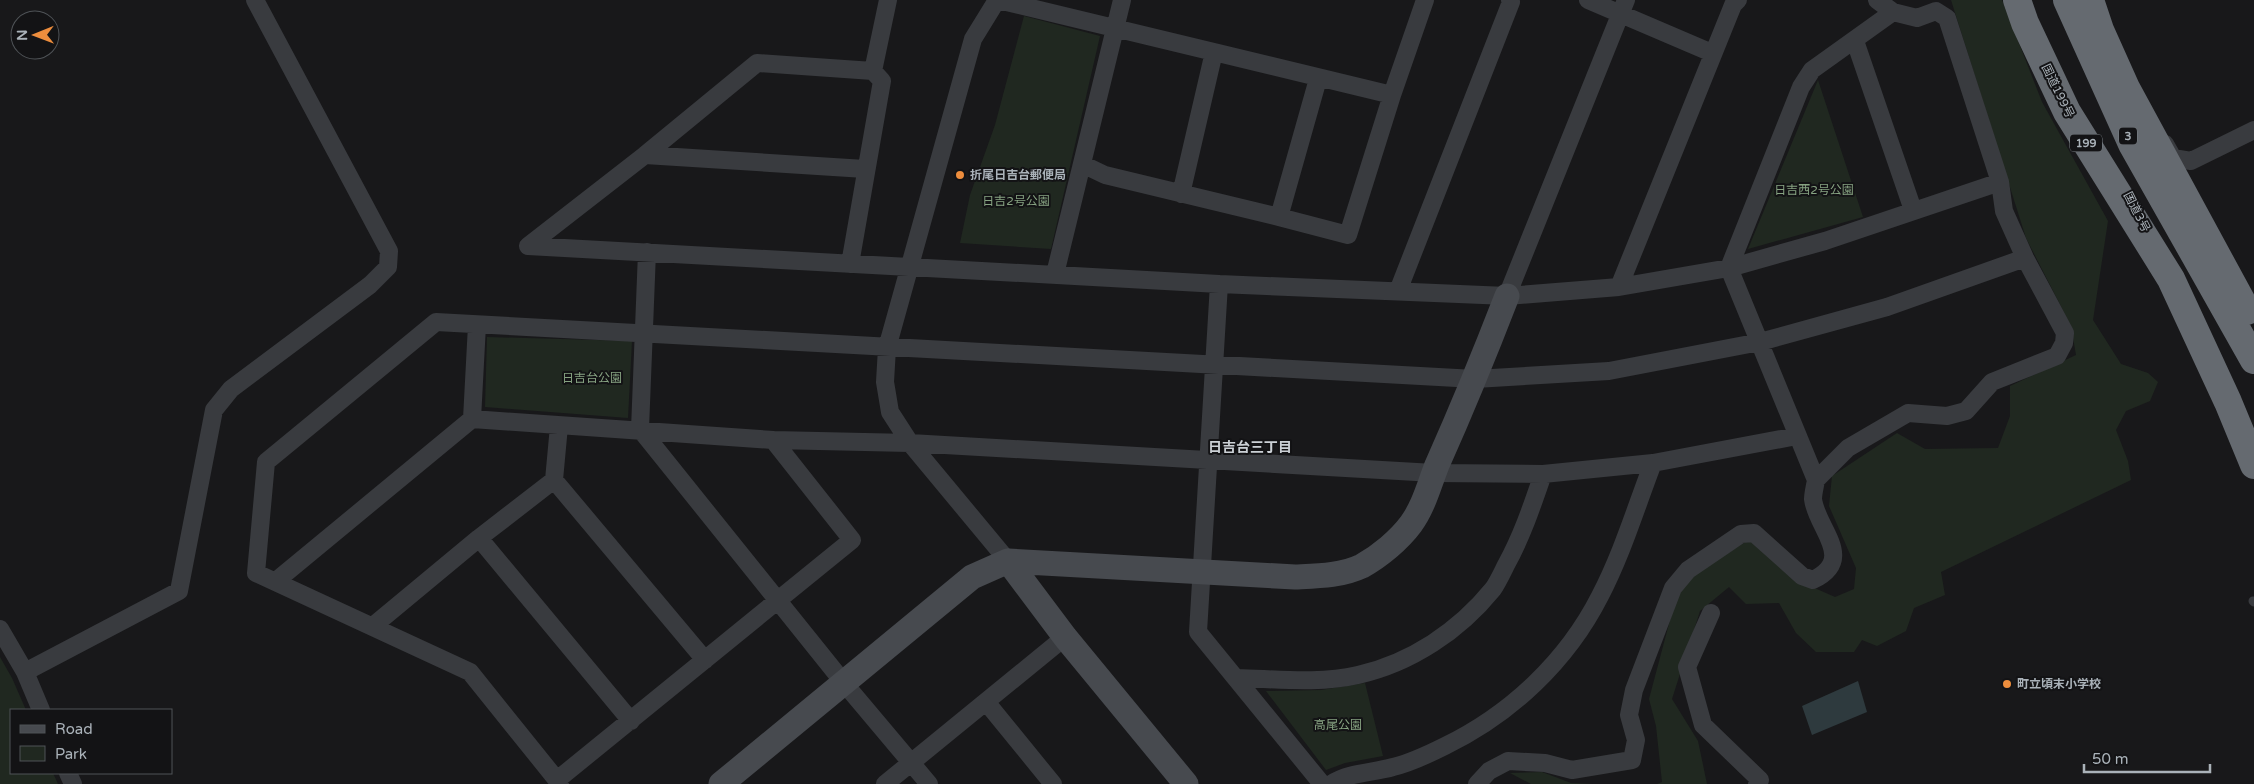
<svg xmlns="http://www.w3.org/2000/svg" width="2254" height="784" font-family="'Varela Round','Noto Sans JP',sans-serif">
	<rect width="100%" height="100%" fill="#18181a"/>
	<!-- green -->
	<path fill="#202820" d="M1951 0H2002L2042 102 2108 221 2093 320 2121 364 2148 373 2158 382 2150 401 2126 411 2116 430 2128 461 2131 480 1941 572 1945 595 1914 608 1906 631 1877 646 1862 640 1854 652H1816L1796 633 1779 603 1746 604 1729 587 1700 611 1672 699 1698 741 1707 784H1657L1662 782 1656 726 1649 699 1678 590 1693 575 1747 541 1758 543 1794 579 1835 597 1854 589 1856 568 1829 506 1832 476 1897 433 1925 449 1998 448 2010 416V386L2076 355 2071 326 2026 238Z
		M1024 16 1100 36 1051 249 960 243 970 195 995 125Z
		M1818 80 1863 217 1748 249Z
		M487 337 632 341 628 418 485 407Z
		M0 657 12 678 26 710H11V773H53L58 784H0Z
		M1365 683 1383 756 1345 763 1326 770 1266 691 1321 690Z
		M1542 772 1571 783 1593 784H1531L1510 773Z"/>
	<!-- water -->
	<path fill="#2e3a3e" d="M1858 681 1867 712 1812 735 1802 706Z"/>
	<g fill="none" stroke-linecap="round" stroke-linejoin="round">
		<!-- lane -->
		<path stroke="#393b3f" stroke-width="9" d="M2253 601 2254 602"/>
		<!-- street -->
		<path stroke="#393b3f" stroke-width="18" d="M997 0 973 39 887 348 885 382 890 412 910 443 1008 561
			M998 0 1392 95
			M1588 0 1712 53
			M1855 41 1913 210
			M873 71 888 0
			M2165 144 2173 158 2191 161 2254 130
			M645 155 865 169
			M1082 164 1105 175 1279 217 1318 79
			M1181 194 1214 52
			M1279 217 1348 235 1392 95 1425 0
			M647 252 640 429 844 683 929 784
			M850 264 882 81 873 71 757 63 645 155 528 246 1219 284 1507 296 1619 287 1729 268 1825 241 2000 182
			M1055 274 1122 0
			M1219 284 1198 632 1322 784
			M1619 287 1733 5 1738 0
			M1398 291 1511 2 1510 0
			M1507 296 1626 0
			M472 419 477 325
			M559 426 554 480 705 660
			M1816 480 1848 448 1908 413 1947 416 1966 411 1992 382 2057 356 2064 343 2065 333 2025 258 2004 211 2000 182 1947 18 1936 11 1917 18 1893 12 1877 0
			M479 538 631 721
			M276 581 472 419 773 440 910 443 1434 473 1543 474 1653 463 1797 436
			M1711 613 1687 667 1703 725 1760 780 1757 784
			M373 626 479 538 554 480
			M0 629 25 672 41 710
			M25 672 179 591 214 410 231 389 370 285 388 267 389 251 255 0
			M1237 678C1277 679 1319 684 1358 675 1411 663 1459 631 1493 589 1498 582 1502 573 1506 565 1522 536 1532 506 1543 474
			M987 703 1053 784
			M68 773 73 784
			M557 780 852 540 773 440
			M560 784 470 672 256 573 266 462 436 322 1475 379 1609 371 1760 342 1887 307 2025 258
			M885 784 1065 637
			M1331 784C1350 772 1372 773 1393 767 1410 763 1429 754 1445 746 1511 714 1567 661 1600 596 1622 554 1636 507 1653 463
			M1477 784 1489 771 1508 761 1545 763 1572 770 1632 760 1636 740 1629 715 1634 690 1673 588 1688 570 1741 534 1754 533 1802 576 1813 580C1857 559 1816 528 1813 499 1813 494 1815 486 1816 480L1729 268 1801 87 1812 70 1893 12"/>
		<!-- secondary -->
		<path stroke="#474a4f" stroke-width="25" d="M1008 561 1065 637 1186 784
			M721 784 972 577 1008 561 1295 577C1318 576 1341 576 1362 566 1380 556 1399 540 1411 524 1424 506 1429 485 1437 465 1462 409 1485 353 1507 296"/>
		<!-- highway -->
		<path stroke="#656a70" stroke-width="28" d="M2017 0 2025 23 2067 112 2171 279 2228 402 2254 465
			M2067 0 2132 144 2254 360
			M2090 0 2100 30 2126 88 2247 311"/>
	</g>
	<!-- markers -->
	<g fill="#ed8d3d" stroke="#131315" stroke-width="2">
		<circle cx="960" cy="175" r="5"/>
		<circle cx="2007" cy="684" r="5"/>
	</g>
	<g text-anchor="middle" stroke-width="4" stroke-linejoin="round" paint-order="stroke">
		<!-- shield labels -->
		<g fill="#131315" stroke="#7d8288" stroke-width="1">
			<rect x="2119" y="127.5" width="18" height="17" rx="4"/>
			<rect x="2070" y="134.5" width="32" height="17" rx="4"/>
		</g>
		<g font-size="11" font-weight="bold" fill="#aab2b9">
			<text x="2128" y="140">3</text>
			<text x="2086" y="147">199</text>
		</g>
		<!-- street labels -->
		<g font-size="12" fill="#aab2b9" stroke="#131315">
			<text transform="translate(2058 91) rotate(64)" y="4">国道199号</text>
			<text transform="translate(2137 212) rotate(63)" y="4">国道3号</text>
		</g>
		<!-- poi labels -->
		<g font-size="12" font-weight="bold" fill="#aab2b9" stroke="#131315" text-anchor="start">
			<text x="970" y="179">折尾日吉台郵便局</text>
			<text x="2017" y="688">町立頃末小学校</text>
		</g>
		<!-- park labels -->
		<g font-size="12" fill="#87a382" stroke="#131315">
			<text x="1814" y="194">日吉西2号公園</text>
			<text x="1016" y="205">日吉2号公園</text>
			<text x="592" y="382">日吉台公園</text>
			<text x="1338" y="729">高尾公園</text>
		</g>
		<!-- neighbourhood labels -->
		<g font-size="14" font-weight="bold" fill="#cbd0d5" stroke="#131315">
			<text x="1250" y="452">日吉台三丁目</text>
		</g>
	</g>
	<!-- legend -->
	<rect x="10" y="709" width="162" height="65" fill="#131315" stroke="#4f5357"/>
	<rect x="20" y="725" width="25" height="8" fill="#474a4f" stroke="#4f5357"/>
	<text x="55" y="734" font-size="15" fill="#aab2b9">Road</text>
	<rect x="20" y="746" width="25" height="15" fill="#202820" stroke="#4f5357"/>
	<text x="55" y="759" font-size="15" fill="#aab2b9">Park</text>
	<!-- north arrow -->
	<g transform="translate(35 35) rotate(269)"><circle r="24" fill="#131315" stroke="#4f5357"/>
	<path d="M0-4L9 19L0 12L-9 19Z" fill="#ed8d3d"/>
	<text y="-8" font-size="14" font-weight="bold" text-anchor="middle" fill="#aab2b9">N</text>
	</g>
	<!-- scale -->
	<path d="M2084 764v8h126v-8" fill="none" stroke="#aab2b9" stroke-width="2.5"/>
	<text x="2092" y="764" font-size="15" fill="#aab2b9" stroke="#131315" stroke-width="4" paint-order="stroke">50 m</text>
</svg>
